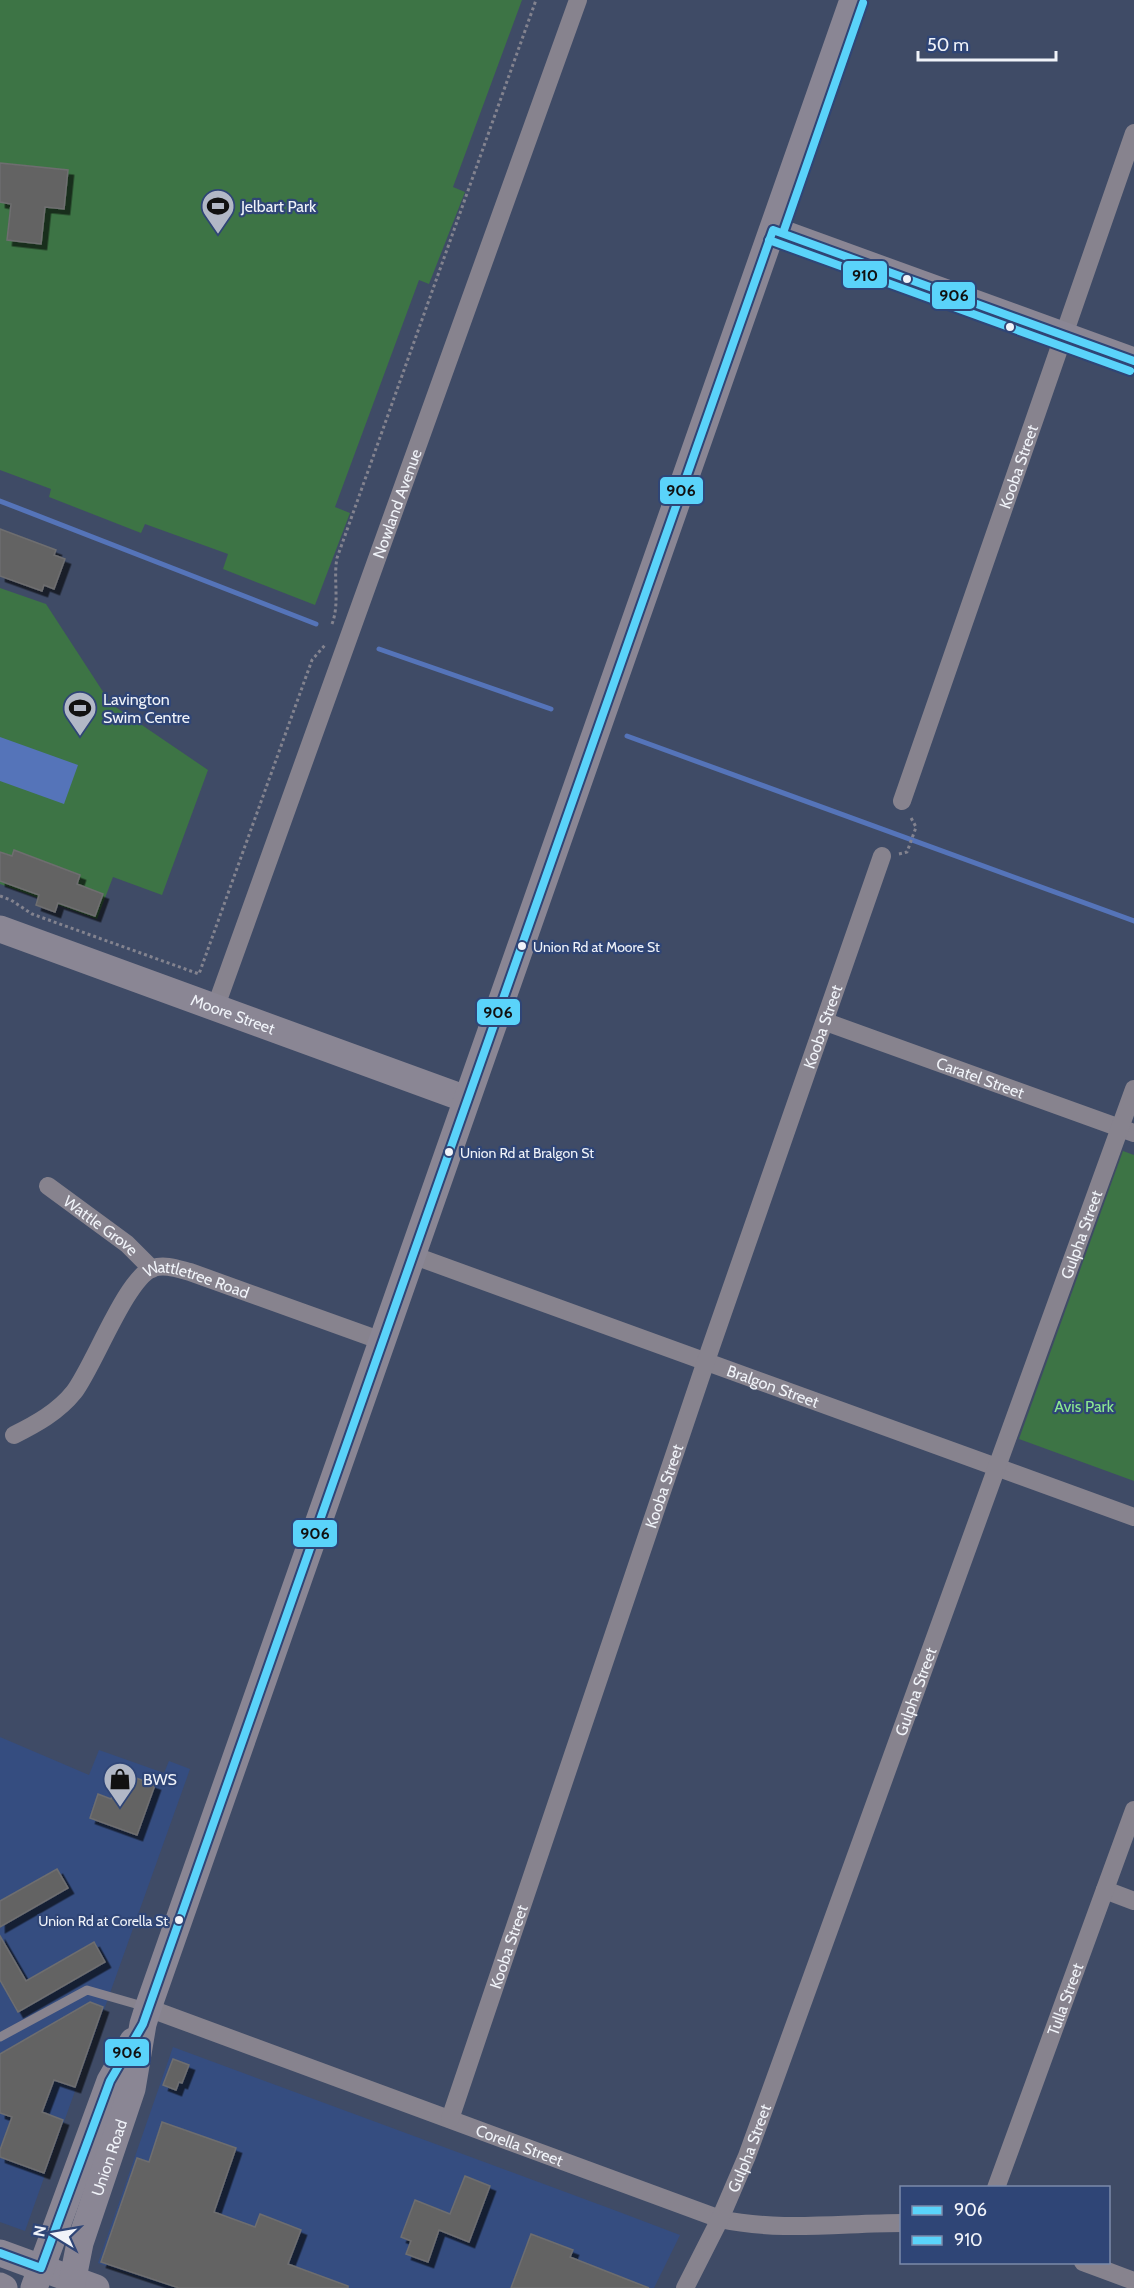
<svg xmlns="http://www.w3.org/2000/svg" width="1134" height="2288" font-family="Cabin,sans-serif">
	<defs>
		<filter id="shadow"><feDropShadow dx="5.5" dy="5.5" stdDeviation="0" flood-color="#0009"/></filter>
	</defs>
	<rect width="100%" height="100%" fill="#3f4b66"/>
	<!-- built -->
	<path fill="#354d80" d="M0 1737 89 1775 99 1750 164 1773 169 1761 190 1769 25 2231 0 2222Z
		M173 2047 614 2210 680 2235 654 2288H167L98 2263Z"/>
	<!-- green -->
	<path fill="#3d7445" d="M0 0H522L453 187 465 192 429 284 419 280 335 507 350 513 315 605 223 569 228 554 145 524 141 533 49 497 51 489 0 470Z
		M0 588 46 604 111 704 208 770 162 895 113 877 97 919 0 884Z
		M1123 1151 1134 1155V1481L1019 1439Z"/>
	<!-- water -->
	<path fill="#5574b9" d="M0 737 78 765 64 804 0 781Z"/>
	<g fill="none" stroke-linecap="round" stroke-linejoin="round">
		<!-- stream -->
		<path stroke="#5574b9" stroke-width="5" d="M0 501 316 624
			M379 649 551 709
			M627 736 1134 921"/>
	</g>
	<!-- building -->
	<path fill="#646364" stroke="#6e6e6f" stroke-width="1.5" filter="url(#shadow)" d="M0 163 68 170 64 209 45 207 41 244 7 240 11 204 0 202Z
		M0 529 56 550 54 555 65 559 54 589 44 585 42 591 0 576Z
		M14 850 80 875 77 884 103 894 95 916 58 903 55 912 36 905 39 895 0 881V852L12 856Z
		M120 1772 155 1785 137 1835 90 1818 98 1794 111 1799Z
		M57 1869 68 1888 0 1927V1901Z
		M0 1936 26 1981 94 1942 105 1962 18 2012 0 1980Z
		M90 2002 103 2007 75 2087 54 2080 42 2112 63 2120 44 2173 0 2157V2150L12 2117 0 2113V2054Z
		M173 2059 189 2065 182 2083 179 2082 176 2090 163 2085Z
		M162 2122 236 2148 214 2212 255 2227 260 2214 301 2230 288 2264 348 2286V2288H179L101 2262 137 2158 149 2162Z
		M465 2176 490 2186 469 2242 439 2230 428 2262 406 2254 411 2241 401 2237 415 2200 450 2214Z
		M531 2234 573 2250 570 2257 649 2288H511Z"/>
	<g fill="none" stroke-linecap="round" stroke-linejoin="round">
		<!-- path -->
		<path stroke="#83838f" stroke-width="3" stroke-dasharray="3 3" stroke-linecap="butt" d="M332 624C340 603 333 580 337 558L536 0
			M899 854 907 852 915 830 916 827 910 816
			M0 896 11 900 32 914 199 974 312 660 325 645"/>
		<!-- lane -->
		<path stroke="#87838e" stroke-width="9" d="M0 2037 87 1990 146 2007"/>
		<!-- street -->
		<g stroke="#87838e" stroke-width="18">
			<path id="s1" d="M902 801 1134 133"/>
			<path id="s2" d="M216 1006 578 0"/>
			<path id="s3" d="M826 1022 1134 1133"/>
			<path id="s4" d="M48 1186 127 1244 152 1269"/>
			<path id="s5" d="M412 1255 1134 1517"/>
			<path id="s6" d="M14 1435C36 1424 58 1412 74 1392 94 1366 126 1278 153 1268 165 1264 178 1269 190 1272L382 1341"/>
			<path d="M1105 1890 1134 1901"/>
			<path id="s7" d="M148 2008 720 2219C779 2232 842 2223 902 2223"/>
			<path id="s8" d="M450 2119 706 1361 882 856"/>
			<path id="s9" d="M996 2188 1134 1810"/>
			<path d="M1083 2262 1134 2281"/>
			<path id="s10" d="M685 2288 720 2219 747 2156 1134 1089"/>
		</g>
		<!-- secondary -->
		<g stroke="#8a8694" stroke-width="27">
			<path d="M773 230 1134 361"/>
			<path id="s11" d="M0 929 466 1099"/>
			<path d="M0 2253 96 2288"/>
			<path d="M0 2286 4 2288"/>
			<path d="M34 2288 110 2081 133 2041"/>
			<path id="s12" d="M71 2288 80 2243 132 2089 143 2024 148 2008 853 0"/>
		</g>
		<!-- bus-1 casing -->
		<g stroke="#2f4576" stroke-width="12">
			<path id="bus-1" d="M773 230 1134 361
				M0 2253 41 2268 110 2081 143 2024 773 230"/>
		</g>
		<!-- bus-2 casing -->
		<g stroke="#2f4576" stroke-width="12">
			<path id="bus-2" d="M783 233 863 3
				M769 240 1130 371"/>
		</g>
		<!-- bus-1 -->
		<use href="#bus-1" stroke="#5ad3fa" stroke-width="8"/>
		<!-- bus-2 -->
		<use href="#bus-2" stroke="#5ad3fa" stroke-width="8"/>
	</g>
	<!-- icons -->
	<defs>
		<g id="stadium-pin" transform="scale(1.725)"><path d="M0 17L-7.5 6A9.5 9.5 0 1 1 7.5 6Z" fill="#b2b8c6" stroke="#2f4576"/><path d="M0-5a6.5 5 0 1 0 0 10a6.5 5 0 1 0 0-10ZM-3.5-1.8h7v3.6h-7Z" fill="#111"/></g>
		<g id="shop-pin" transform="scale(1.725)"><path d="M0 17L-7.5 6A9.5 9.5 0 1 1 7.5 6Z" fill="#b2b8c6" stroke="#2f4576"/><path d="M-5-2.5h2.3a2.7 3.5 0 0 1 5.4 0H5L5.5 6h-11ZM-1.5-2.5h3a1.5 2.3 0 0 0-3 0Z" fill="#111"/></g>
	</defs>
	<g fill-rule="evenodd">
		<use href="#stadium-pin" x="218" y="206"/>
		<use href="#stadium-pin" x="80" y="708"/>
		<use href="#shop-pin" x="120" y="1779"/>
	</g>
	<!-- markers -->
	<g fill="#f0f3f9" stroke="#2f4576" stroke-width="2">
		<circle cx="907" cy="279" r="5"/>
		<circle cx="1010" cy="327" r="5"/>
		<circle cx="522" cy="946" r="5"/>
		<circle cx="449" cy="1152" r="5"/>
		<circle cx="179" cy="1920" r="5"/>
	</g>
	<g text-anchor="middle" stroke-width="4.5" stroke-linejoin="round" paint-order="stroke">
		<!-- bus labels -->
		<g font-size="14" fill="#f0f3f9" stroke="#2f4576" text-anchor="start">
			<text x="533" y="952">Union Rd at Moore St</text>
			<text x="460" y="1158">Union Rd at Bralgon St</text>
			<text x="168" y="1926" text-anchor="end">Union Rd at Corella St</text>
		</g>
		<!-- poi labels -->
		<g font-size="16" fill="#f0f3f9" stroke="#2f4576" text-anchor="start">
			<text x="241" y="212">Jelbart Park</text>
			<text x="103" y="705">Lavington<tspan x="103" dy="18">Swim Centre</tspan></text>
			<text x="143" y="1785">BWS</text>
		</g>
		<!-- street labels -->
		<g font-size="16" fill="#f0f3f9" stroke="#2f4576">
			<text dy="6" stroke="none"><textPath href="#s1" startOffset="354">Kooba Street</textPath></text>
			<text dy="6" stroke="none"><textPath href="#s2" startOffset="534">Nowland Avenue</textPath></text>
			<text dy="6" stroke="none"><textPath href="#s11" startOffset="248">Moore Street</textPath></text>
			<text dy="6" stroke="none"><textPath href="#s8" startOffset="1154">Kooba Street</textPath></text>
			<text dy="6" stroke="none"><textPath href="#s3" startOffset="164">Caratel Street</textPath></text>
			<text dy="6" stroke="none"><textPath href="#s4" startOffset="66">Wattle Grove</textPath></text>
			<text dy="6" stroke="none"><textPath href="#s10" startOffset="1126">Gulpha Street</textPath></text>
			<text dy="6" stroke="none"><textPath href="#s6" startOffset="268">Wattletree Road</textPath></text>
			<text dy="6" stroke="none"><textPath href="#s5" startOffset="384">Bralgon Street</textPath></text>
			<text dy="6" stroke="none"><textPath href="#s8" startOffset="668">Kooba Street</textPath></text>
			<text dy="6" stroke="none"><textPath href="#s10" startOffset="640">Gulpha Street</textPath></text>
			<text dy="6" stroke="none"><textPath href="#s8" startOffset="182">Kooba Street</textPath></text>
			<text dy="6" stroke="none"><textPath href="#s9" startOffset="201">Tulla Street</textPath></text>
			<text dy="6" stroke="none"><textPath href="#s7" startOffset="396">Corella Street</textPath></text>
			<text dy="6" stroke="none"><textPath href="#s10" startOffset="154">Gulpha Street</textPath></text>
			<text dy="6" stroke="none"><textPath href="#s12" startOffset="136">Union Road</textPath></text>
		</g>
		<!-- park labels -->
		<g font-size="16" fill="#8ce890" stroke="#2f4576">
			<text x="1084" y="1412">Avis Park</text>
		</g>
	</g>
	<g stroke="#2f4576" stroke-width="2">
		<rect x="842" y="260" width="46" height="29" rx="6" fill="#5ad3fa"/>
		<rect x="931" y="281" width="45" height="29" rx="6" fill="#5ad3fa"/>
		<rect x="659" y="476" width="45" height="29" rx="6" fill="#5ad3fa"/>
		<rect x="476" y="998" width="45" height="28" rx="6" fill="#5ad3fa"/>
		<rect x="292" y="1519" width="46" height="29" rx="6" fill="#5ad3fa"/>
		<rect x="104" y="2038" width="46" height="29" rx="6" fill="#5ad3fa"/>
	</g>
	<g font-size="16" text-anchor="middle" font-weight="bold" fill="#111">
		<text x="865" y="281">910</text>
		<text x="954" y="301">906</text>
		<text x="681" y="496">906</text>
		<text x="498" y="1018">906</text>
		<text x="315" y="1539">906</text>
		<text x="127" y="2058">906</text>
	</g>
	<!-- legend -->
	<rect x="900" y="2186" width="210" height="78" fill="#2f4576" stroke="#7c8baa" stroke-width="1.5"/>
	<rect x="912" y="2206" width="30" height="9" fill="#5ad3fa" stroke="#7c8baa" stroke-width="1.5"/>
	<text x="954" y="2216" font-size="18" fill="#f0f3f9">906</text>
	<rect x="912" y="2236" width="30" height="9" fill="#5ad3fa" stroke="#7c8baa" stroke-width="1.5"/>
	<text x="954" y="2246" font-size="18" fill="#f0f3f9">910</text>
	<!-- north arrow -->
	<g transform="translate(54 2234) rotate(281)" stroke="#2f4576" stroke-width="4.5" paint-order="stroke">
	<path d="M0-4.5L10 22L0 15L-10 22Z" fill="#f0f3f9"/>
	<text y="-9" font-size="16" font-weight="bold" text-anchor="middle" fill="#f0f3f9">N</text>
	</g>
	<!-- scale -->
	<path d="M918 51v9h138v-9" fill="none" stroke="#f0f3f9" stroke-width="3"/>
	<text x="927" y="51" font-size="18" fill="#f0f3f9" stroke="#2f4576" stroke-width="4.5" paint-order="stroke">50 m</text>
</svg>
